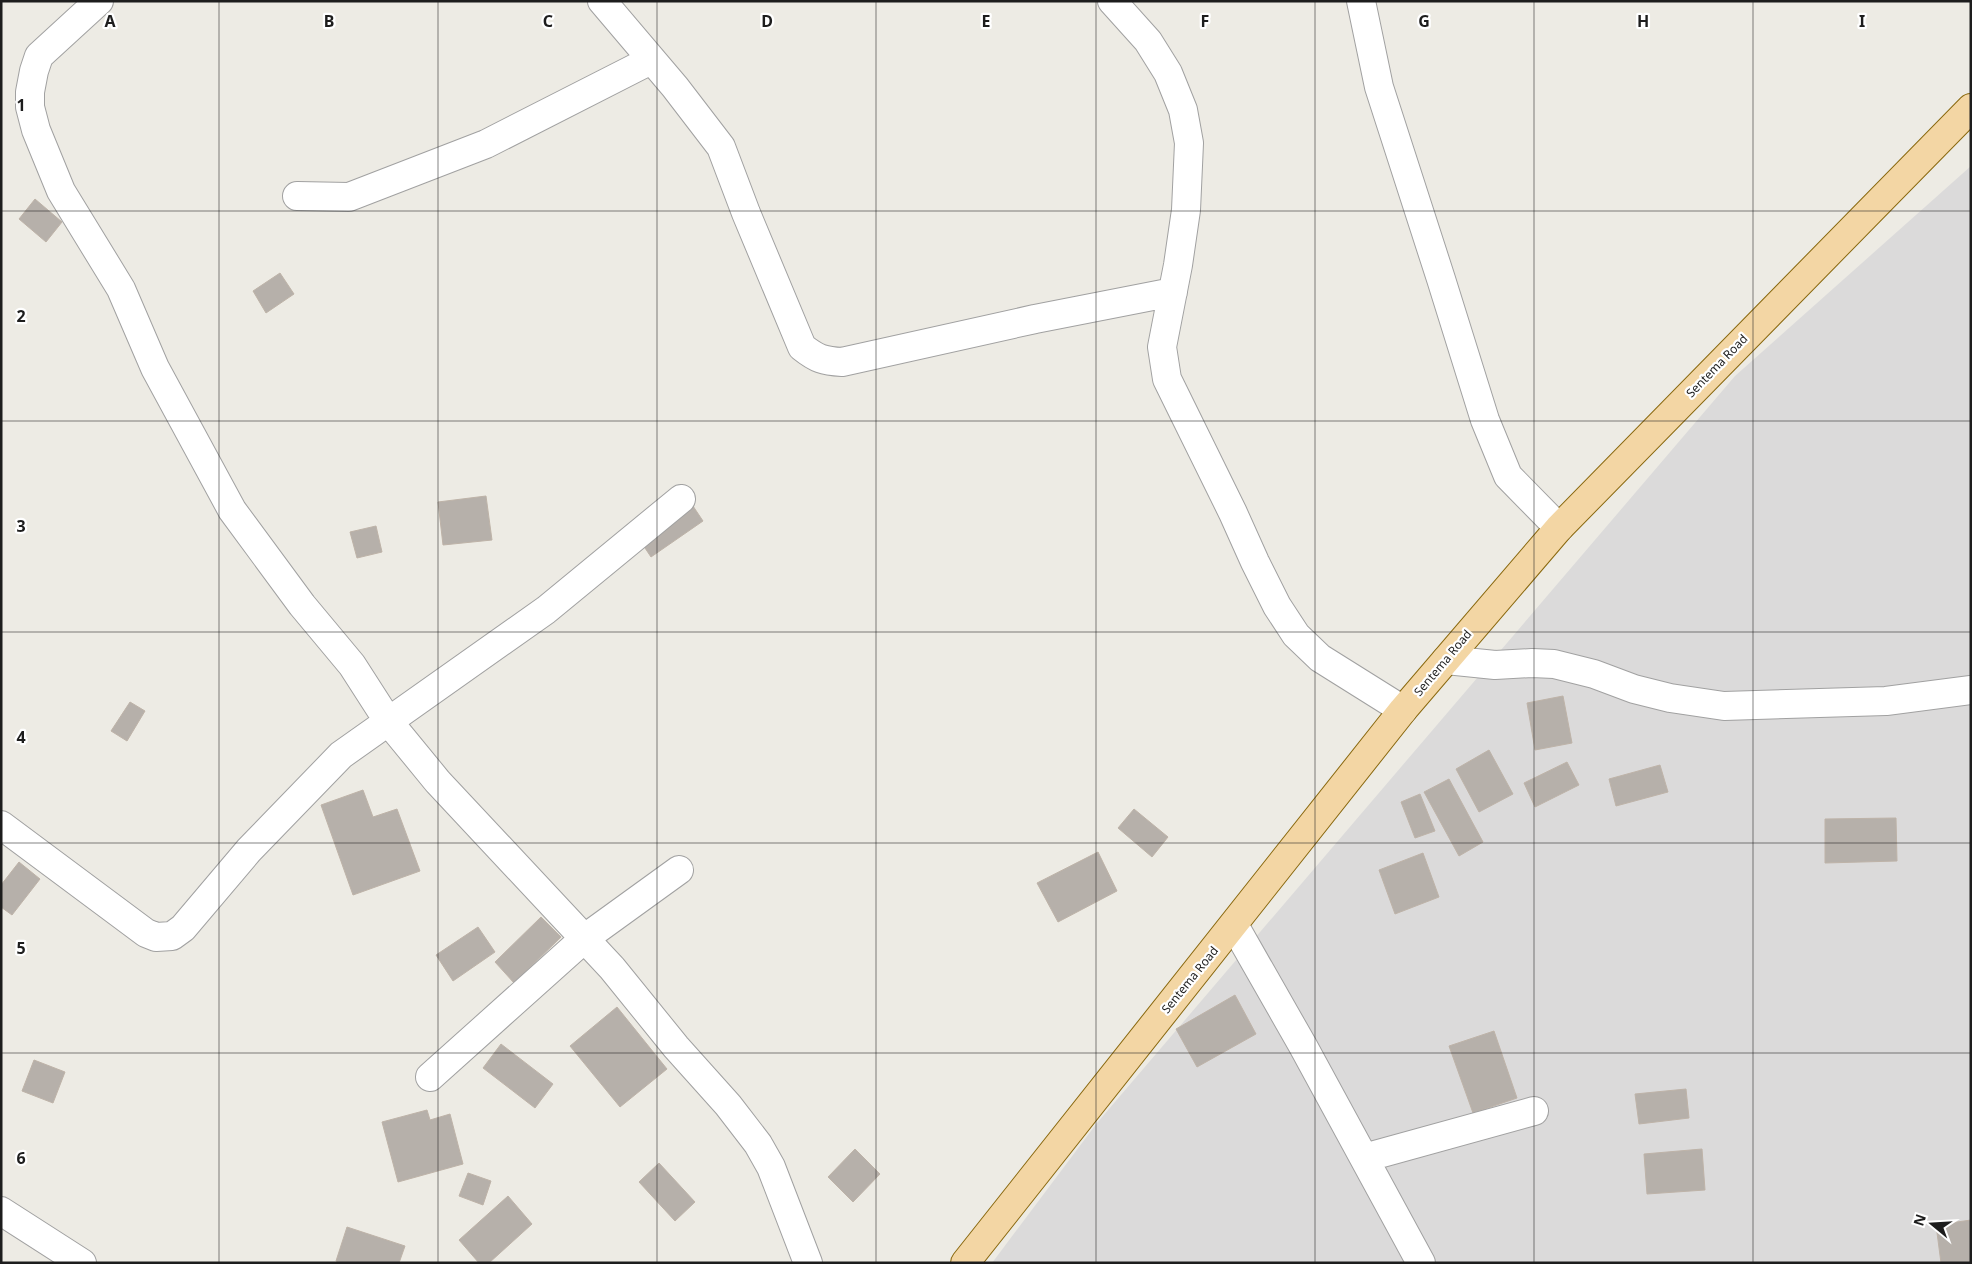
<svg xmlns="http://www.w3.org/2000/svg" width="1972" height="1264" font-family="'Noto Sans',sans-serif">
	<rect width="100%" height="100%" fill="#edebe4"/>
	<!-- residential -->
	<path fill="#dbdada" d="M1971 166V1263H992L1097 1123 1735 376Z"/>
	<!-- building -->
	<path fill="#b6b0aa" stroke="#beb3a8" d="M35 199 62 222 46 242 19 219Z
		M280 273 294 294 266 313 253 291Z
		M486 496 492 540 443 545 438 502Z
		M691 503 703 521 651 557 639 539Z
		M376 526 382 552 357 558 350 532Z
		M1563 696 1572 743 1535 750 1527 703Z
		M130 702 145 711 127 741 111 731Z
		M1489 750 1513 794 1479 812 1456 769Z
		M1567 762 1579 785 1535 807 1524 783Z
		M1660 765 1668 792 1616 806 1609 779Z
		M1449 779 1483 842 1459 856 1424 792Z
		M363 790 373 817 397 809 420 871 353 895 321 805Z
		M1420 794 1435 831 1415 838 1401 802Z
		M1134 809 1168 837 1152 857 1118 828Z
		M1896 818 1897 861 1825 863V819Z
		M1098 852 1117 891 1058 922 1037 883Z
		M1423 853 1439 897 1395 914 1379 870Z
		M19 862 40 879 12 915 1 907V885Z
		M541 917 561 937 514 983 495 962Z
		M478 927 495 952 453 981 436 955Z
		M1235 995 1256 1034 1197 1067 1176 1029Z
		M617 1007 667 1069 620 1107 570 1046Z
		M1494 1031 1517 1098 1473 1113 1449 1046Z
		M501 1044 553 1084 535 1108 483 1068Z
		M34 1060 65 1072 53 1103 22 1091Z
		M1686 1089 1689 1118 1639 1124 1635 1094Z
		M427 1110 430 1120 450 1114 463 1164 398 1182 382 1122Z
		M855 1149 880 1174 853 1202 828 1177Z
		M1702 1149 1705 1190 1647 1194 1644 1154Z
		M659 1163 695 1202 675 1221 639 1182Z
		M468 1173 491 1181 483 1205 459 1196Z
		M508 1196 532 1224 489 1263H479L459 1240Z
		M1971 1220V1263H1941L1936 1225Z
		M347 1227 405 1246 399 1263H342L336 1261Z"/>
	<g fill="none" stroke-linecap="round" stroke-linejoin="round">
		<!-- minor casing -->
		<g stroke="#a1a1a1" stroke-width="30">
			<path id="minor" d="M99 1 39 56 34 71 30 92V107L36 130 61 191 121 289 155 368 232 510 302 605 352 665 388 721 438 782 612 968 676 1047 728 1105 758 1144 771 1167 808 1263
				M602 1 675 87 721 147 746 213 802 347C817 359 824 361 842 362L1035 319 1173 292
				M1112 1 1148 41 1168 73 1183 110 1189 143 1186 210 1178 265 1162 347 1167 379 1233 513 1255 562 1277 606 1296 635 1320 658 1403 710
				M1361 1 1379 87 1441 279 1485 420 1508 476 1559 528
				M297 196 349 197 486 144 651 60
				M1446 660 1495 665 1532 663 1554 664 1594 674 1634 689 1670 698 1724 706 1886 701 1971 690
				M1 825 146 933 156 937 172 936 183 928 249 850 341 755 546 610 681 499
				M1234 925 1303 1046 1421 1263
				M430 1077 585 938 679 870
				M1364 1158 1534 1111
				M1 1211 82 1263"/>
		</g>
		<!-- major casing -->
		<g stroke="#89680e" stroke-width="30">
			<path id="major" d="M965 1263 1403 710 1559 528 1971 108"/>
		</g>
		<!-- minor -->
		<use href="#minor" stroke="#fff" stroke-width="28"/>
		<!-- major -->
		<use href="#major" stroke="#f3d6a4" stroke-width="28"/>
	</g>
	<!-- grid -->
	<path fill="none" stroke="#1d1d1d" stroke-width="1" stroke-opacity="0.55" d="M219 1V1263M438 1V1263M657 1V1263M876 1V1263M1096 1V1263M1315 1V1263M1534 1V1263M1753 1V1263M1 211H1971M1 421H1971M1 632H1971M1 843H1971M1 1053H1971"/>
	<g text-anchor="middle" stroke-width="4.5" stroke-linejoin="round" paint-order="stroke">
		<!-- street labels -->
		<g font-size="12" fill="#1d1d1d" stroke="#fff">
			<text transform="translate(1717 366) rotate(-46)" y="4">Sentema Road</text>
			<text transform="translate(1443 663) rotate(-50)" y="4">Sentema Road</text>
			<text transform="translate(1190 980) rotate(-51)" y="4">Sentema Road</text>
		</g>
	</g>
	<g font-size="16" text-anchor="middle" font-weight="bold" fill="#1d1d1d" stroke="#fff" stroke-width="4.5" stroke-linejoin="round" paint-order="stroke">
		<text x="110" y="27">A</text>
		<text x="329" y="27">B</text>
		<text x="548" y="27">C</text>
		<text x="767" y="27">D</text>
		<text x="986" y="27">E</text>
		<text x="1205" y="27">F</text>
		<text x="1424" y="27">G</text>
		<text x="1643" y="27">H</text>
		<text x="1862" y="27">I</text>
		<text x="21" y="111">1</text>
		<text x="21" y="322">2</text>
		<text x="21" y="532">3</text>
		<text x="21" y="743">4</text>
		<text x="21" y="954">5</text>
		<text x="21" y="1164">6</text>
	</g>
	<!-- border -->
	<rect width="1972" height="1264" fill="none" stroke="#1d1d1d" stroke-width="5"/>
	<!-- north arrow -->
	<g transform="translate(1932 1224) rotate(288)" stroke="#ffffff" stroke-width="4" paint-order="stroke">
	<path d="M0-4L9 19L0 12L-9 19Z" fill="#1d1d1d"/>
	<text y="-8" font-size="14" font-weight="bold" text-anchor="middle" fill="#1d1d1d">N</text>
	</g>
</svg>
